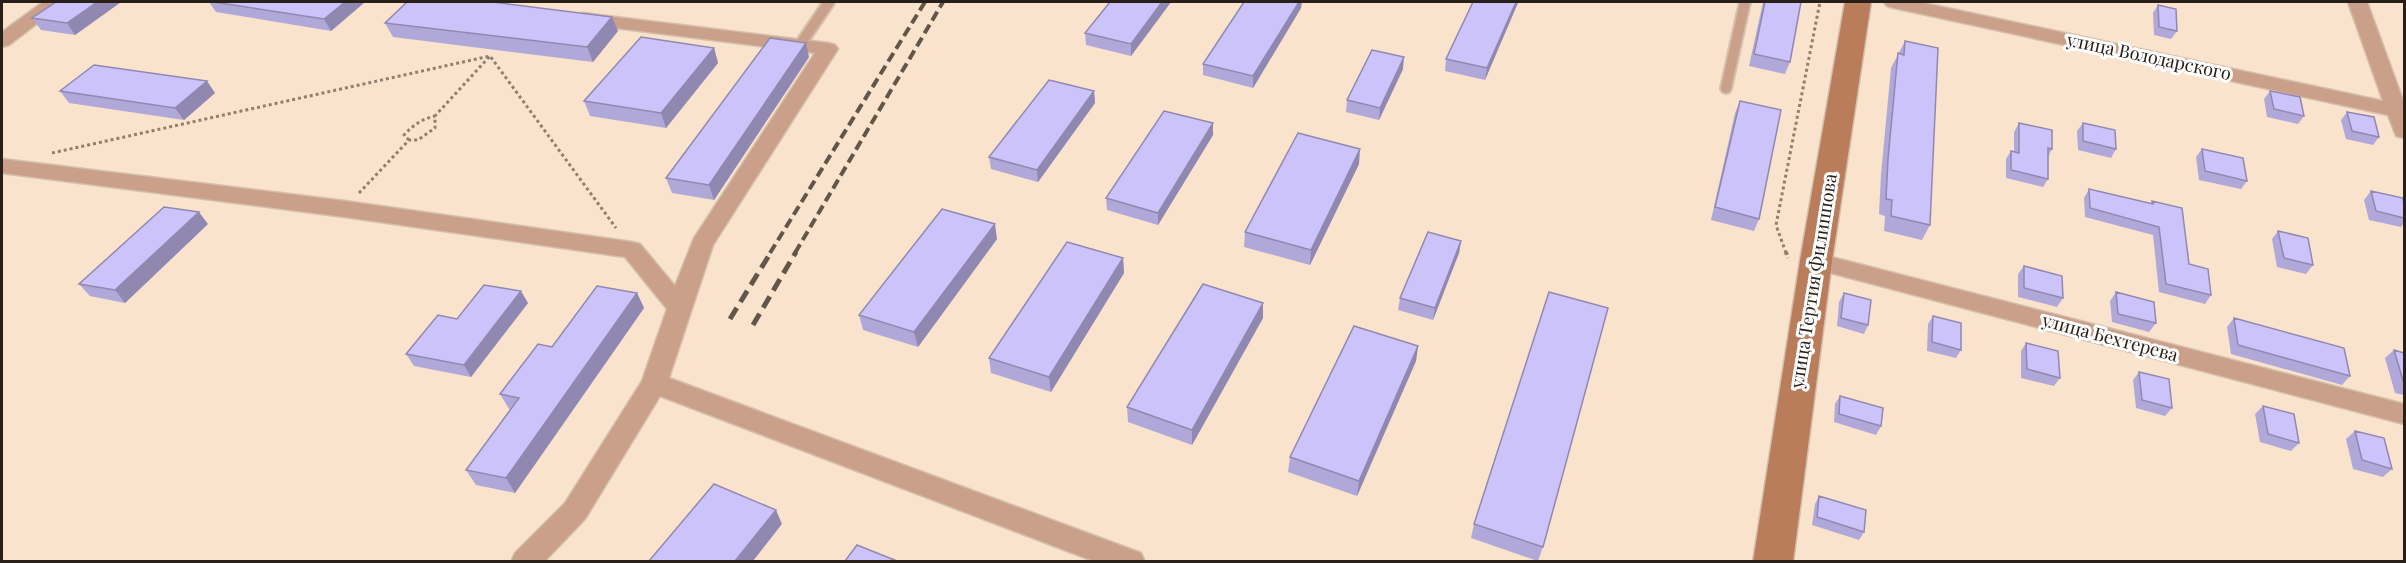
<svg xmlns="http://www.w3.org/2000/svg" width="2406" height="563" font-family="'Playfair Display',serif">
	<rect width="100%" height="100%" fill="#fae3cd"/>
	<g fill="none" stroke-linecap="round" stroke-linejoin="round">
		<!-- lane casing -->
		<g stroke="#d4c0ac" stroke-width="14">
			<path id="lane" d="M800 45 829 2
				M1726 88 1745 2"/>
		</g>
		<!-- street casing -->
		<g stroke="#d4c0ac" stroke-width="3">
			<path id="street" d="M43 2H65L9 45 2 47V32Z
				M1884 2H1919L2383 101 2348 2H2367L2404 103V138L2396 136 2388 115 1894 8 1887 6Z
				M583 13 828 43 835 45 838 49 713 245 669 378 1141 553 1145 562H1096L660 396 585 519 544 562H511L515 553 565 503 642 381 667 309 625 257 345 217 2 173V159L345 201 632 242 640 244 675 286 694 238 815 53 576 23 573 19 576 15Z
				M1816 253 2404 404V424L1808 267 1804 261 1808 255Z"/>
		</g>
		<!-- secondary casing -->
		<g stroke="#d4c0ac" stroke-width="3">
			<path id="secondary" d="M1845 2H1871L1832 261 1793 562H1753L1800 261Z"/>
		</g>
		<!-- path-far1 -->
		<path stroke="#8e7f70" stroke-width="3" stroke-dasharray="3 3" stroke-linecap="butt" d="M409 140 404 135C413 125 422 119 435 116
			M52 153 490 56 616 228
			M359 193 409 140H418L435 128V116L490 56
			M1786 253 1776 225 1820 2"/>
		<!-- path -->
		<path stroke="#8e7f70" stroke-width="4" stroke-dasharray="3 3" stroke-linecap="butt" d="M1786 252 1788 258"/>
		<!-- lane -->
		<use href="#lane" stroke="#caa08b" stroke-width="10"/>
		<!-- street -->
		<use href="#street" fill="#caa08b" fill-rule="evenodd"/>
		<!-- secondary -->
		<use href="#secondary" fill="#b97d5c" fill-rule="evenodd"/>
		<!-- rail-far1 -->
		<path stroke="#62564a" stroke-width="4" stroke-dasharray="10 5" stroke-linecap="butt" d="M770 253 925 2
			M795 253 943 2"/>
		<!-- rail -->
		<path stroke="#62564a" stroke-width="5" stroke-dasharray="13 7" stroke-linecap="butt" d="M730 319 771 252
			M753 325 796 252"/>
	</g>
	<!-- wall -->
	<path fill="#b0a8d8" d="M56 2H121L75 35 41 30 32 18Z
		M209 2H365L331 31 216 12Z
		M1110 2H1171L1131 56 1086 45 1085 33Z
		M1516 2 1485 80 1445 71 1446 59Z
		M1763 2H1801L1790 62 1785 74 1749 66Z
		M2158 5 2177 31 2171 39 2154 35 2153 13Z
		M1301 8 1253 88 1203 75V64Z
		M385 23 618 31 593 62 393 37Z
		M1905 41 1930 225 1922 240 1884 231 1885 216 1879 214 1881 174 1891 68Z
		M714 48 718 63 666 128 590 116 584 101Z
		M809 57 714 200 672 193 666 178Z
		M1403 69 1379 120 1346 112 1347 100Z
		M60 91 215 93 184 120 69 103Z
		M1094 91 1095 103 1038 182 991 169 989 157Z
		M2270 91 2304 116 2298 124 2267 117 2264 99Z
		M1740 101 1759 219 1754 231 1711 220 1735 113Z
		M2347 112 2379 137 2373 145 2346 139 2341 120Z
		M2019 123 2052 149 2048 157V179L2043 187 2006 178V159L2011 151 2014 152V132Z
		M2083 123 2116 149 2111 158 2078 150 2077 131Z
		M1213 135 1158 225 1107 210 1106 198Z
		M2202 149 2247 181 2241 189 2199 180 2196 157Z
		M1359 164 1310 265 1244 247 1245 232Z
		M2089 189 2151 204 2152 201 2189 264 2211 295 2205 304 2159 292 2153 235 2085 217 2084 198Z
		M2371 191 2404 205V223L2401 227 2369 220 2364 200Z
		M208 224 125 303 90 296 79 284Z
		M2278 231 2313 265 2306 274 2277 267 2272 239Z
		M997 239 918 347 863 330 859 315Z
		M1461 241 1459 253 1433 320 1398 310 1400 298Z
		M1123 258 1124 273 1051 392 991 373 989 358Z
		M2024 266 2063 298 2057 307 2018 297V274Z
		M2116 292 2156 323 2149 332 2112 322 2110 301Z
		M637 293 644 308 515 493 476 485 466 470 511 409H509L500 394 552 347Z
		M1844 293 1868 325 1864 334 1837 326 1839 302Z
		M528 303 471 377 414 366 406 354 457 319Z
		M1263 303V318L1192 445 1128 422 1127 407Z
		M1933 316 1961 350 1956 358 1927 351 1928 324Z
		M2234 318 2350 376 2342 385 2231 354 2227 327Z
		M2026 343 2060 378 2054 386 2021 378V351Z
		M1418 346 1416 361 1357 496 1288 472 1290 457Z
		M2394 350 2404 353V395L2395 393 2385 358Z
		M2139 372 2172 408 2165 416 2136 408 2133 380Z
		M1840 396 1881 426 1876 435 1834 422 1835 404Z
		M2263 406 2299 443 2291 451 2260 442 2255 414Z
		M2355 431 2392 469 2383 477 2353 469 2346 439Z
		M1819 496 1864 532 1859 540 1812 525 1815 504Z
		M1474 524 1543 547 1538 561 1471 538Z"/>
	<!-- shaded-wall -->
	<path fill="#9088b0" d="M97 2H121L75 35 67 23Z
		M345 2H365L331 31 324 19Z
		M1162 2H1171L1131 56V44Z
		M1299 2H1302L1301 8 1253 88V76Z
		M1516 2H1518V3L1485 80 1487 68Z
		M612 17 618 31 593 62 587 47Z
		M806 43 809 57 714 200 709 185Z
		M714 48 718 63 666 128 661 113Z
		M1404 57 1403 69 1379 120 1380 108Z
		M207 81 215 93 184 120 175 108Z
		M1094 91 1095 103 1038 182 1037 170Z
		M1213 123V135L1158 225V213Z
		M1360 149 1359 164 1310 265 1311 250Z
		M199 212 208 224 125 303 115 290Z
		M995 224 997 239 918 347 914 332Z
		M1461 241 1459 253 1433 320 1435 308Z
		M1123 258 1124 273 1051 392 1049 377Z
		M521 291 528 303 471 377 464 365Z
		M637 293 644 308 515 493 506 478Z
		M1263 303V318L1192 445V430Z
		M1418 346 1416 361 1357 496 1359 481Z
		M776 510 782 524 753 561H735Z"/>
	<!-- building -->
	<path fill="#cdc3fb" stroke="#9088b0" stroke-width="1.5" d="M56 2H97L67 23 32 18Z
		M214 2H345L324 19Z
		M407 2H493L612 17 587 47 385 23Z
		M1110 2H1162L1131 44 1085 33Z
		M1244 2H1299L1253 76 1203 64Z
		M1473 2H1516L1487 68 1446 59Z
		M1765 2H1801L1790 62 1754 54Z
		M2158 5 2176 9 2177 31 2159 27Z
		M641 37 714 48 661 113 584 101Z
		M770 38 806 43 709 185 666 178Z
		M1905 41 1938 48 1930 225 1891 216 1892 200 1886 199 1888 159 1898 53 1904 55Z
		M1372 50 1404 57 1380 108 1347 100Z
		M94 65 207 81 175 108 60 91Z
		M1049 80 1094 91 1037 170 989 157Z
		M2270 91 2300 97 2304 116 2274 109Z
		M1740 101 1781 110 1759 219 1715 207Z
		M1164 111 1213 123 1158 213 1106 198Z
		M2347 112 2374 117 2379 137 2352 131Z
		M2019 123 2052 130V149L2048 148V179L2011 170V151L2019 153Z
		M2083 123 2115 130 2116 149 2083 141Z
		M1298 133 1360 149 1311 250 1245 232Z
		M2202 149 2243 158 2247 181 2205 171Z
		M2089 189 2153 204 2152 201 2182 208 2189 264 2208 269 2211 295 2166 284 2159 227 2090 208Z
		M2371 191 2403 198 2404 205V218L2376 211Z
		M164 207 199 212 115 290 79 284Z
		M942 209 995 224 914 332 859 315Z
		M2278 231 2308 238 2313 265 2284 258Z
		M1428 232 1461 241 1435 308 1400 298Z
		M1067 242 1123 258 1049 377 989 358Z
		M2024 266 2062 276 2063 298 2024 288Z
		M1203 284 1263 303 1192 430 1127 407Z
		M484 285 521 291 464 365 406 354 438 315 457 319Z
		M597 286 637 293 506 478 466 470 519 398 500 394 538 344 552 347Z
		M1549 292 1608 308 1543 547 1474 524Z
		M2116 292 2154 302 2156 323 2118 314Z
		M1844 293 1871 300 1868 325 1841 318Z
		M1933 316 1961 323V350L1932 342Z
		M2234 318 2344 348 2350 376 2238 345Z
		M1354 326 1418 346 1359 481 1290 457Z
		M2026 343 2058 351 2060 378 2027 369Z
		M2394 350 2404 353V384Z
		M2139 372 2169 379 2172 408 2142 400Z
		M1840 396 1883 408 1881 426 1839 414Z
		M2263 406 2294 414 2299 443 2268 434Z
		M2355 431 2384 438 2392 469 2362 460Z
		M714 484 776 510 735 561H649Z
		M1819 496 1866 510 1864 532 1817 517Z
		M857 545 897 561H845Z"/>
	<g text-anchor="middle" stroke-width="6" stroke-linejoin="round" paint-order="stroke">
		<!-- street labels -->
		<g font-size="18" fill="#282018" stroke="#fff">
			<text transform="translate(2149 57) rotate(12)" y="6">улица Володарского</text>
			<text transform="translate(1814 281) rotate(-81)" y="6">улица Тертия Филиппова</text>
			<text transform="translate(2110 338) rotate(15)" y="6">улица Бехтерева</text>
		</g>
	</g>
	<!-- border -->
	<rect width="2406" height="563" fill="none" stroke="#282018" stroke-width="6"/>
</svg>
